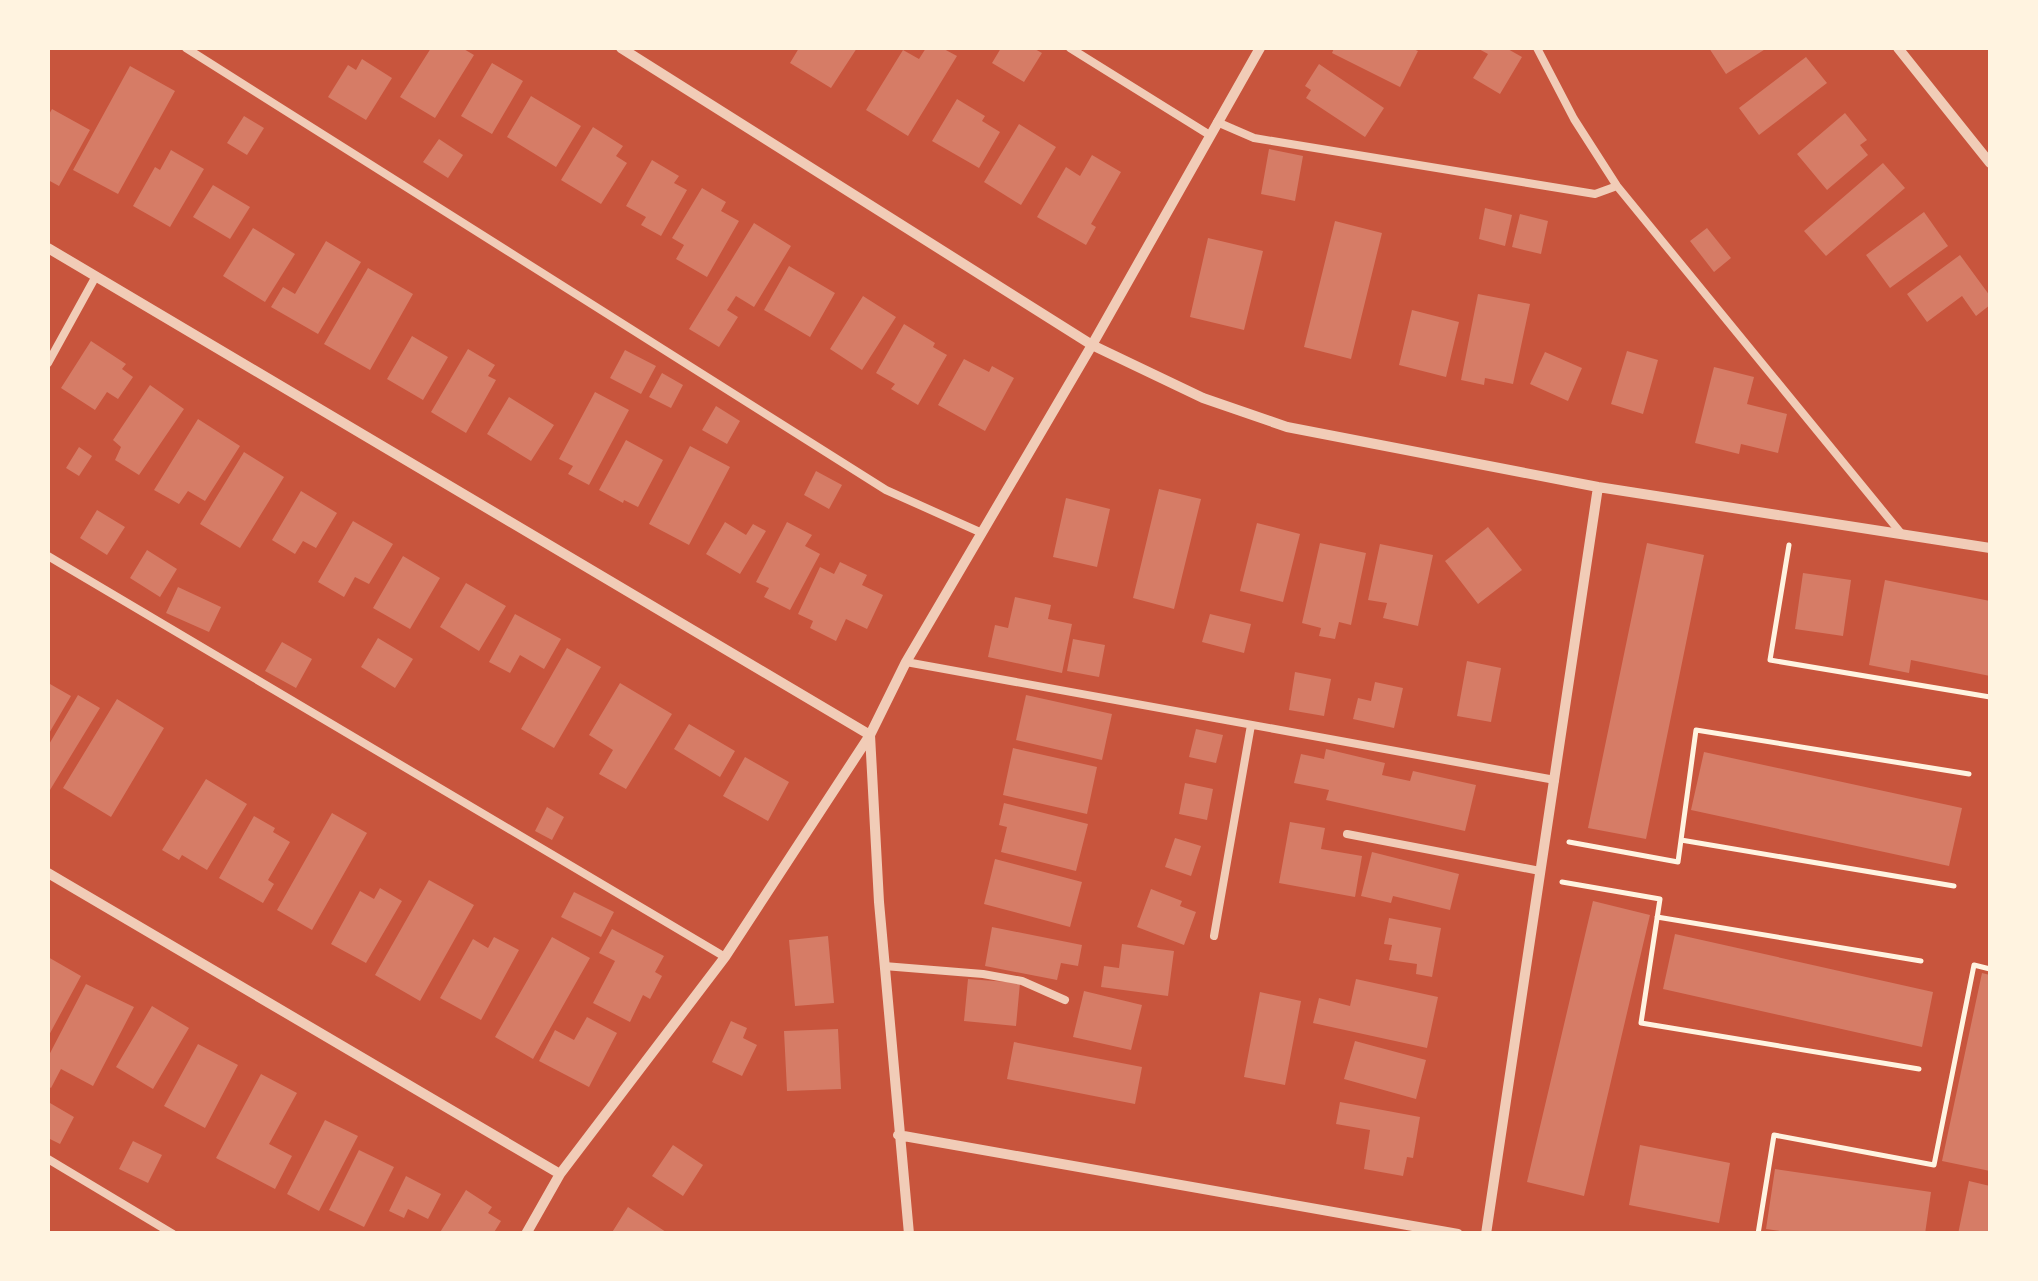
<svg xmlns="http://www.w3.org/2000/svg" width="2038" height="1281" font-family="Lato,sans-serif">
	<rect width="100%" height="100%" fill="#c8553d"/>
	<!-- building -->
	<path fill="#d67c66" d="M431 48H462L474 55 435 118 400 97Z
		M799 48H857L831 88 790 63Z
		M926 48H942L957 56 908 136 866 110 903 50 919 59Z
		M1001 48H1033L1042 53 1024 82 992 63Z
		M1334 48H1411L1418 51 1400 87 1332 53Z
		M1477 48H1506L1522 57 1500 94 1473 78 1488 54Z
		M1709 48H1767L1726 74Z
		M1806 57 1827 83 1759 135 1739 108Z
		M362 59 392 78 366 120 328 97 348 65 356 70Z
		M492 63 523 81 492 134 461 116Z
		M1319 64 1384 108 1365 137 1306 98 1311 90 1305 86Z
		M130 66 175 91 118 194 73 170Z
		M531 96 581 126 556 167 507 137Z
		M957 99 985 116 982 121 1000 132 979 168 932 141Z
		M52 109 90 130 59 186 48 180V116Z
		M1845 113 1867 140 1860 145 1868 155 1827 190 1797 154Z
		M244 116 264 128 247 155 227 143Z
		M1019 124 1056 147 1021 205 984 182Z
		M593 127 623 146 616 156 627 163 601 204 561 180Z
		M439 139 463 155 448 178 423 162Z
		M1269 149 1303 156 1295 201 1261 194Z
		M171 150 204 169 170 227 133 206 155 167 160 170Z
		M1092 155 1121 172 1091 224 1096 227 1086 245 1037 217 1066 167 1080 176Z
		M652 160 679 176 674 183 687 190 661 236 641 225 646 217 626 206Z
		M1883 163 1905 188 1826 256 1804 231Z
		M213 185 250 207 230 239 193 217Z
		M702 188 726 202 721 211 739 221 707 277 676 259 684 245 672 238Z
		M1485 208 1512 215 1505 246 1479 239Z
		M1924 212 1948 246 1890 288 1866 255Z
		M1520 214 1548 221 1541 254 1512 247Z
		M1335 221 1382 233 1351 359 1304 347Z
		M754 223 791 246 754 307 736 296 727 310 738 317 719 347 689 329Z
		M253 228 295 254 265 302 223 276Z
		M1707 228 1731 258 1714 272 1690 241Z
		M1208 238 1263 251 1244 330 1190 317Z
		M326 241 361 262 318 334 271 307 283 287 295 294Z
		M1960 255 1990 296V305L1976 316 1962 296 1927 322 1907 294Z
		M789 266 835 293 810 337 764 310Z
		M368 268 413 294 370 370 324 344Z
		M1478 294 1530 304 1513 384 1485 378 1484 385 1461 380Z
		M863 296 896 317 862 370 830 349Z
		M1412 310 1459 322 1446 377 1399 365Z
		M904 324 935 343 933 347 947 355 918 405 891 389 895 384 876 373Z
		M412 336 448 357 423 400 387 379Z
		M91 341 126 364 122 369 133 377 118 399 107 392 95 410 61 388Z
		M468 349 495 365 488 376 496 380 466 433 431 412Z
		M625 350 656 366 641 394 610 378Z
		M1627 351 1658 360 1643 414 1611 404Z
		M1545 352 1582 368 1568 401 1530 384Z
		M964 359 989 372 992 366 1014 378 985 431 938 405Z
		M1714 367 1754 377 1747 404 1787 414 1778 453 1741 444 1739 454 1695 443Z
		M662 373 683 385 671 408 649 397Z
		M150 385 184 409 139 475 115 460 121 447 113 440Z
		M595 392 629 410 589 485 568 474 573 466 559 459Z
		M509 397 554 425 531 461 487 434Z
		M716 406 740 421 727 444 702 430Z
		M198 419 240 446 205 501 188 491 179 504 154 490Z
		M626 440 663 460 638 507 624 500 623 503 599 490Z
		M690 446 730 467 689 545 649 524Z
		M79 447 92 456 79 476 66 468Z
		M244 452 284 477 240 548 200 524Z
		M816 471 842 485 829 509 804 495Z
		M1159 489 1201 499 1174 609 1133 598Z
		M301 491 337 513 316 548 303 541 295 554 272 540Z
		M1066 498 1110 509 1097 567 1053 557Z
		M97 510 125 527 107 555 80 538Z
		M353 521 393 544 369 584 355 577 344 597 318 582Z
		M725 522 746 535 753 524 766 531 740 574 706 554Z
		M787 522 812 535 805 546 820 554 790 610 764 597 769 588 756 582Z
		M1257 523 1300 534 1283 602 1240 591Z
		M1488 527 1522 570 1478 604 1445 561Z
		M1320 543 1366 553 1351 625 1339 622 1335 639 1319 636 1321 628 1302 623Z
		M1647 543 1704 555 1646 839 1588 828Z
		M1380 544 1433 555 1418 626 1383 618 1387 603 1368 600Z
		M147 550 177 569 160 597 130 578Z
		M403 556 440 578 410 629 373 608Z
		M840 562 867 575 862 585 883 595 867 629 846 619 836 641 810 628 813 621 798 614 820 567 834 574Z
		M1803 573 1851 580 1843 636 1795 629Z
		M1885 580 1990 601V676L1911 660 1909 673 1869 665Z
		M466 583 506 606 479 651 440 627Z
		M178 587 221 607 209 632 166 613Z
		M1015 597 1051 605 1048 619 1072 624 1062 673 988 657 995 625 1008 628Z
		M515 614 561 639 544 669 520 655 510 673 489 662Z
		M1210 614 1251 624 1244 653 1202 642Z
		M378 638 413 659 395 688 361 667Z
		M1073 639 1105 645 1099 677 1067 671Z
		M282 642 312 659 296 688 265 671Z
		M567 648 601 667 554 748 521 729Z
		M1467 661 1501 668 1491 722 1457 716Z
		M1295 672 1331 679 1324 716 1289 710Z
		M1375 682 1403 688 1394 728 1353 719 1358 698 1371 701Z
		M620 683 672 714 626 789 599 774 613 750 589 735Z
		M50 684 71 696 48 735V689Z
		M78 695 100 708 50 790 48 788V746Z
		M1026 695 1112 714 1102 760 1016 740Z
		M117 699 164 728 111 817 63 788Z
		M689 724 735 751 720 777 674 749Z
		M1196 729 1223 735 1216 763 1189 757Z
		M1013 748 1097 767 1087 814 1003 795Z
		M1326 749 1385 763 1382 775 1410 781 1413 771 1476 785 1465 831 1326 800 1329 790 1294 783 1301 754 1324 759Z
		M1704 752 1962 808 1949 866 1691 810Z
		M745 757 789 782 768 821 723 796Z
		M206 779 247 804 207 870 182 855 179 860 162 850Z
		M1185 783 1213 789 1207 820 1179 814Z
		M1004 803 1088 824 1076 871 1001 852 1007 827 999 825Z
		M547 807 564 817 552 840 535 831Z
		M332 813 367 833 312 930 277 910Z
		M254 816 275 828 273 832 290 842 268 880 274 884 263 903 219 878Z
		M1290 822 1325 828 1321 849 1362 856 1355 897 1279 883Z
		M1175 838 1201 846 1191 876 1165 867Z
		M1372 852 1459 874 1450 910 1393 896 1391 903 1361 896Z
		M995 859 1082 882 1070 927 984 904Z
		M429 880 474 905 420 1001 375 975Z
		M380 888 402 901 366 963 331 944 360 891 374 899Z
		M1151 889 1182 901 1180 906 1196 912 1184 945 1137 927Z
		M574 892 614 912 601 937 561 917Z
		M1593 901 1650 915 1584 1196 1527 1182Z
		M1389 918 1441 928 1432 977 1416 974 1417 964 1389 960 1392 945 1384 944Z
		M992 927 1082 945 1078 966 1061 963 1057 980 985 966Z
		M612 929 664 956 655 972 662 976 650 999 643 995 630 1022 593 1003 615 961 599 953Z
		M1675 934 1933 992 1922 1047 1663 989Z
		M828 936 834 1003 795 1006 789 940Z
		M494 937 519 950 481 1020 440 998 473 939 488 948Z
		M552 937 590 958 533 1059 495 1037Z
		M1122 944 1174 951 1168 996 1101 987 1104 966 1119 968Z
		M48 957 81 976 48 1037Z
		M1982 973 1990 975V1171L1942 1161Z
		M968 979 1020 983 1016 1026 964 1021Z
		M1356 979 1438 997 1427 1048 1313 1023 1319 998 1350 1006Z
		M86 984 134 1007 93 1086 61 1069 51 1088 48 1086V1057Z
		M1084 991 1142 1005 1131 1050 1073 1037Z
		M1260 992 1301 1001 1285 1085 1244 1077Z
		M152 1006 189 1028 153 1089 116 1067Z
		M587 1017 617 1033 589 1087 539 1061 555 1030 574 1040Z
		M731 1021 747 1028 743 1038 757 1045 742 1076 712 1062Z
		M838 1029 841 1089 787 1091 784 1031Z
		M1355 1041 1426 1060 1416 1099 1344 1079Z
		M1014 1042 1142 1067 1135 1104 1007 1079Z
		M198 1044 238 1065 205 1128 164 1106Z
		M261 1074 297 1093 269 1144 292 1156 275 1189 216 1158Z
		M1340 1102 1420 1117 1413 1158 1407 1157 1403 1176 1364 1169 1370 1130 1336 1124Z
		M50 1103 74 1117 60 1144 48 1138Z
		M325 1120 358 1136 319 1211 287 1194Z
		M133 1141 162 1155 148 1183 119 1169Z
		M673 1145 703 1165 683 1196 652 1176Z
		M1640 1145 1730 1163 1719 1223 1629 1205Z
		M359 1150 394 1167 364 1227 329 1210Z
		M1775 1169 1931 1192 1925 1234H1799L1766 1229Z
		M406 1176 441 1194 428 1219 408 1209 404 1218 389 1211Z
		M1969 1181 1990 1186V1234H1958Z
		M466 1190 492 1207 488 1213 501 1221 493 1234H439Z
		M628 1207 669 1234H611Z"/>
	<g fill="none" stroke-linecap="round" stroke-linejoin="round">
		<!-- path -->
		<path stroke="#fff3e0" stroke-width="5" d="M1789 545 1770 660 1990 697
			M1681 840 1954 886
			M1569 842 1678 862 1696 730 1969 774
			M1562 882 1660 899 1641 1023 1919 1069
			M1657 917 1921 961
			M1758 1234 1774 1135 1934 1165 1974 965 1990 969"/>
		<!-- service -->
		<path stroke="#f1ccb7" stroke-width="8" d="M186 48 886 490 982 533
			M1070 48 1208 134
			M1537 48 1574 119 1617 186 1900 532
			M1217 122 1254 138 1595 194 1617 186
			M48 363 96 276
			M48 556 725 957
			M906 662 1555 780
			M1347 834 1540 871
			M1214 936 1251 725
			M884 966 983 974 1022 981 1065 1000
			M48 1159 173 1234"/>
		<!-- minor -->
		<path stroke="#f1ccb7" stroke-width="10" d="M621 48 1092 345 1203 398 1287 427 1598 487 1990 548
			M1898 48 1990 163
			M48 248 870 735 879 902 909 1234
			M48 873 560 1174
			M898 1135 1458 1234
			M526 1234 560 1174 725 957 870 735 906 662 1092 345 1260 48
			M1486 1234 1598 487"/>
	</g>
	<!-- border -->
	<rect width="2038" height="1281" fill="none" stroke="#fff3e0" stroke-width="100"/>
</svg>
